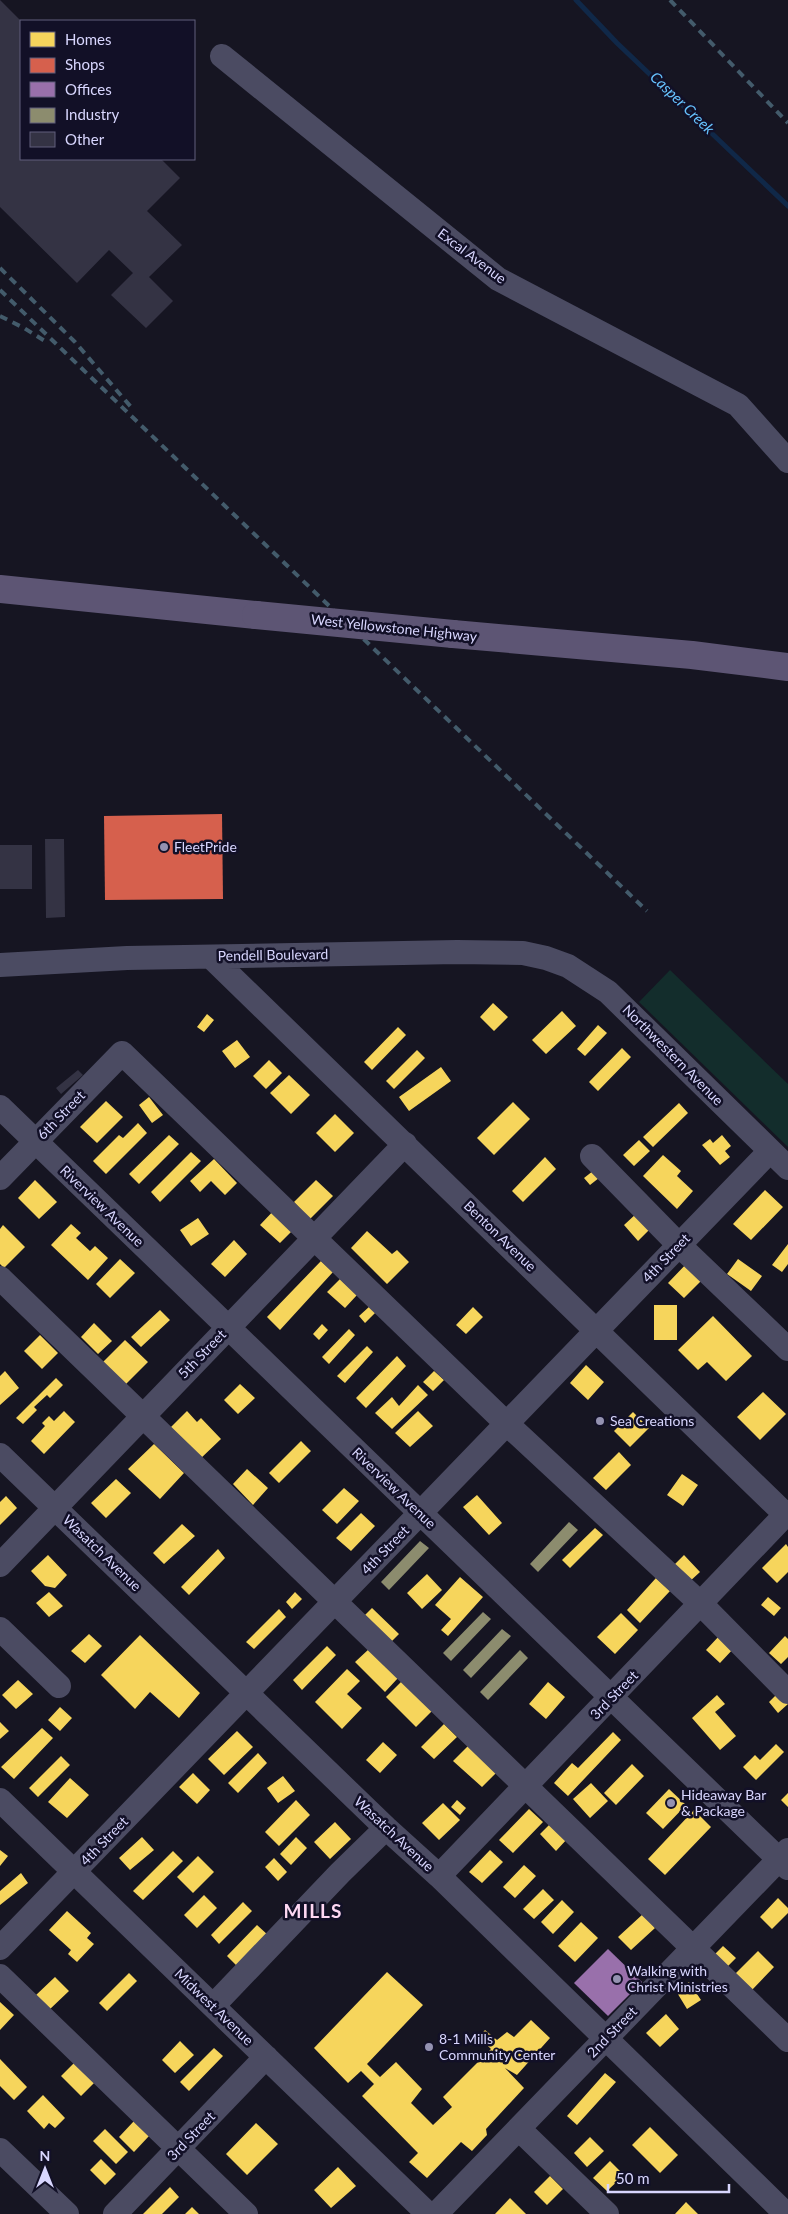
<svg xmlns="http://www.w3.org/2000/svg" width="788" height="2214" font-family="Lato,sans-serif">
	<rect width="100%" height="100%" fill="#161522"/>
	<!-- green -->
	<path fill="#132d2c" d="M670 970 788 1084V1147L639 1002Z"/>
	<!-- homes -->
	<path fill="#f6d55c" d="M493 1003 508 1017 494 1031 480 1017Z
		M562 1011 576 1026 546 1054 532 1040Z
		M207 1014 214 1020 204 1032 197 1027Z
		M598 1025 607 1033 585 1056 577 1049Z
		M398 1027 406 1035 372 1070 364 1062Z
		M237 1040 250 1057 235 1068 222 1051Z
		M622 1048 631 1057 598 1091 589 1082Z
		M417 1050 425 1058 394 1089 386 1081Z
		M269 1060 282 1073 266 1089 253 1076Z
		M441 1067 451 1081 409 1111 399 1097Z
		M289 1075 310 1095 291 1114 270 1093Z
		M149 1097 163 1115 152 1123 139 1105Z
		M106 1101 123 1117 97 1143 80 1127Z
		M513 1102 530 1119 494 1155 477 1138Z
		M679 1103 688 1113 653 1147 643 1137Z
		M335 1114 354 1133 335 1152 316 1133Z
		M138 1123 147 1133 106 1174 93 1161 119 1135 123 1138Z
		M169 1135 179 1144 139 1184 129 1174Z
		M722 1135 731 1146 725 1151 730 1157 720 1165 702 1145 710 1139 713 1143Z
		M639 1140 650 1151 634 1166 623 1155Z
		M191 1152 201 1161 160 1202 151 1192Z
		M663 1155 681 1171 677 1176 693 1191 677 1209 643 1176Z
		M545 1157 556 1169 523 1202 512 1191Z
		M214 1159 237 1183 225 1195 211 1181 200 1192 190 1181Z
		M598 1167 604 1174 590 1185 584 1178Z
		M35 1180 57 1202 39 1219 18 1198Z
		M316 1180 333 1196 310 1219 294 1202Z
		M765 1190 783 1207 751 1240 733 1224Z
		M277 1207 297 1226 280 1243 260 1225Z
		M637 1213 651 1228 638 1241 624 1225Z
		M198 1218 209 1234 191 1246 180 1230Z
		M71 1224 81 1233 76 1238 90 1251 95 1246 108 1258 88 1280 51 1245Z
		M3 1225 25 1247 4 1268 0 1264V1229Z
		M367 1231 392 1254 397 1250 409 1262 387 1284 351 1248Z
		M234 1240 247 1254 225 1277 211 1264Z
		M788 1244V1264L782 1272 772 1265Z
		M120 1259 135 1273 110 1298 96 1284Z
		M738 1259 762 1276 751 1291 727 1274Z
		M321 1261 333 1272 280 1330 267 1317Z
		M689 1261 705 1277 684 1298 668 1283Z
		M340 1279 357 1295 345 1308 327 1292Z
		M654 1305H677V1340H654Z
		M370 1306 376 1312 365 1323 359 1316Z
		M473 1307 483 1317 466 1334 456 1325Z
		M160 1310 170 1320 141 1347 131 1337Z
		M713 1316 752 1356 726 1381 707 1362 698 1370 678 1350Z
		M94 1323 112 1341 98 1354 81 1337Z
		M322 1324 328 1330 319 1340 313 1334Z
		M349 1329 355 1335 329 1364 322 1357Z
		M40 1335 58 1353 42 1369 24 1351Z
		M125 1340 148 1362 125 1385 102 1363Z
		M367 1346 373 1352 345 1383 337 1376Z
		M397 1356 406 1366 366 1408 356 1398Z
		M586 1365 604 1382 588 1400 570 1383Z
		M5 1371 19 1388 0 1405V1376Z
		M434 1371 444 1380 433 1391 423 1382Z
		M56 1378 63 1385 50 1398 47 1395 34 1407 37 1410 23 1424 16 1418Z
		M240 1384 255 1398 238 1414 224 1400Z
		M418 1385 428 1395 392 1429 375 1413 392 1397 399 1406Z
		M763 1392 786 1414 760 1440 737 1417Z
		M64 1411 75 1422 44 1454 31 1441 45 1426 42 1423 49 1416 54 1421Z
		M187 1411 197 1422 201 1418 221 1439 199 1460 169 1429Z
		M418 1411 433 1426 410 1447 395 1433Z
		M633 1412 649 1428 630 1447 614 1431Z
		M301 1441 311 1451 279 1483 269 1473Z
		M154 1444 184 1473 160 1499 128 1469Z
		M619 1452 631 1465 606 1490 593 1478Z
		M247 1469 268 1488 253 1505 233 1484Z
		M682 1474 698 1485 683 1506 667 1495Z
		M116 1479 131 1493 106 1518 91 1503Z
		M344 1488 359 1501 337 1524 322 1510Z
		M477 1495 502 1523 489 1535 463 1507Z
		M6 1496 17 1508 0 1525V1502Z
		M361 1513 375 1526 351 1551 336 1538Z
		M182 1524 195 1536 164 1564 153 1553Z
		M595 1528 603 1535 570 1568 562 1560Z
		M786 1544 788 1547V1572L777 1583 762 1568Z
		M218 1549 225 1558 189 1595 181 1587Z
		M48 1555 67 1575 55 1588 45 1586 31 1571Z
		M684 1555 700 1572 688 1583 672 1567Z
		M427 1574 442 1590 422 1609 407 1593Z
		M460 1577 483 1597 448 1636 441 1630 451 1619 435 1605Z
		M656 1578 670 1591 640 1623 627 1610Z
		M49 1592 63 1606 49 1617 36 1603Z
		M295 1592 302 1599 292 1609 286 1602Z
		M768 1597 781 1608 774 1616 761 1605Z
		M372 1608 399 1634 391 1642 364 1616Z
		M279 1609 286 1617 254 1649 246 1642Z
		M621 1613 638 1630 615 1654 597 1637Z
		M89 1634 102 1646 85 1663 71 1651Z
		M140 1635 200 1693 179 1718 150 1692 135 1709 101 1675Z
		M720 1635 734 1648 720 1663 706 1650Z
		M785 1636 788 1639V1657L781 1664 769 1653Z
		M327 1646 336 1655 302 1690 293 1680Z
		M369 1649 398 1678 385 1692 355 1662Z
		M347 1669 360 1681 347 1694 362 1708 342 1729 315 1702Z
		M18 1680 33 1694 16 1709 2 1695Z
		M403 1680 433 1710 416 1727 386 1697Z
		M548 1682 565 1697 546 1719 529 1704Z
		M781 1690 788 1697V1704L778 1713 769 1702Z
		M717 1695 725 1704 715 1712 736 1736 720 1750 692 1718Z
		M60 1707 72 1718 60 1731 48 1720Z
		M0 1722 9 1731 0 1739Z
		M444 1724 457 1737 434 1759 421 1747Z
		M42 1728 53 1738 14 1779 1 1767Z
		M237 1731 253 1747 224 1775 208 1759Z
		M613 1732 621 1740 568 1796 554 1783 572 1763 578 1768Z
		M383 1742 397 1755 380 1773 366 1760Z
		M776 1744 784 1752 756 1780 743 1767 755 1755 760 1760Z
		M469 1745 498 1771 482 1787 453 1761Z
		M258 1753 267 1763 238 1793 228 1783Z
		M61 1756 70 1765 38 1797 29 1788Z
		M632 1764 644 1776 616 1805 604 1793Z
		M193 1773 210 1790 197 1804 179 1787Z
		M283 1776 295 1791 278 1803 267 1788Z
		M70 1778 89 1795 67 1818 48 1802Z
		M591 1783 608 1801 590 1818 573 1799Z
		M669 1789 686 1805 663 1829 646 1813Z
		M788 1793V1807L781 1800Z
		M296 1800 310 1815 279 1846 265 1832Z
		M457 1800 466 1808 460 1815 451 1807Z
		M443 1803 460 1820 439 1840 422 1823Z
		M529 1809 543 1822 513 1853 499 1840Z
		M694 1810 711 1827 665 1875 648 1859Z
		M335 1822 351 1839 330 1859 314 1842Z
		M552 1822 568 1838 556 1851 540 1834Z
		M142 1837 154 1850 130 1870 119 1858Z
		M296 1837 307 1848 291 1865 280 1854Z
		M0 1850 8 1856 0 1866Z
		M490 1850 503 1862 482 1883 469 1872Z
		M173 1851 183 1861 143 1900 133 1891Z
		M198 1856 214 1872 193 1893 177 1877Z
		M274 1858 287 1872 278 1881 265 1867Z
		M524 1865 536 1876 515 1898 503 1887Z
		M21 1873 28 1883 0 1905V1891Z
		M543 1889 554 1900 534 1919 523 1909Z
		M204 1895 217 1908 197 1928 184 1915Z
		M778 1898 788 1908V1913L772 1929 760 1917Z
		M562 1900 574 1912 553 1934 541 1922Z
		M243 1902 252 1911 219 1944 211 1935Z
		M67 1911 91 1933 87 1938 94 1944 77 1962 68 1954 71 1950 49 1930Z
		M643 1914 655 1928 631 1950 618 1937Z
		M581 1922 598 1938 575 1962 558 1946Z
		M257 1925 269 1936 238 1967 227 1956Z
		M723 1946 736 1958 726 1968 713 1956Z
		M758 1951 774 1967 751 1991 734 1975Z
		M387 1972 423 2005 367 2064 380 2077 396 2062 422 2089 411 2103 433 2125 452 2107 443 2097 491 2049 479 2037 485 2030 497 2040 507 2032 514 2037 531 2020 550 2038 517 2075 505 2068 524 2088 486 2129 487 2135 472 2151 461 2142 427 2178 409 2162 418 2153 362 2096 374 2084 361 2071 348 2083 314 2048Z
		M129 1973 137 1981 107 2011 99 2003Z
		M55 1977 69 1991 49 2010 35 1996Z
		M689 1982 701 2000 687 2009 676 1991Z
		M0 2002 14 2015 0 2030Z
		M666 2014 679 2029 660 2047 646 2033Z
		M180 2041 194 2055 175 2073 162 2060Z
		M214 2048 223 2056 189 2091 180 2082Z
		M0 2059 27 2087 14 2100 0 2086Z
		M75 2062 95 2082 81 2096 61 2076Z
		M605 2073 616 2082 577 2125 567 2116Z
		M43 2095 65 2118 55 2128 49 2123 44 2129 27 2111Z
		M134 2121 149 2136 134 2152 119 2137Z
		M256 2123 278 2144 247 2175 226 2154Z
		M650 2127 678 2155 660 2173 632 2145Z
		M105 2129 128 2152 116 2164 93 2141Z
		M590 2137 604 2151 587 2167 574 2153Z
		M101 2159 116 2174 105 2185 90 2170Z
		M610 2161 624 2175 607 2191 593 2178Z
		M338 2167 356 2186 331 2208 314 2190Z
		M550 2176 563 2189 547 2205 534 2192Z
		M170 2187 179 2197 162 2214H143Z
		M510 2198 526 2214H495Z
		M686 2202 698 2214H675Z
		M192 2207 199 2214H185Z"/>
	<!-- shops -->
	<path fill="#d6604d" d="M222 814 223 899 105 900 104 816Z"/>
	<!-- offices -->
	<path fill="#9970ab" d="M608 1949 642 1982 608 2016 574 1983Z"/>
	<!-- industry -->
	<path fill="#8c8c6e" d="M569 1522 578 1530 538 1572 530 1564Z
		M420 1541 429 1548 389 1590 381 1582Z
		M483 1612 491 1619 451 1661 443 1653Z
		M502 1629 511 1636 471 1678 463 1670Z
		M520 1650 528 1658 488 1700 480 1692Z"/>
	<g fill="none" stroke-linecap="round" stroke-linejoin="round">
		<!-- stream -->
		<path stroke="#102848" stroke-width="5" d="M576 0 617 43 788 206"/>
	</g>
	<!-- building -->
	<path fill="#343344" d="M0 0 21 21V159H161L180 178 147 211 182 245 149 277 173 301 146 328 111 295 133 273 109 250 77 283 0 207Z
		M45 839H64L65 917 46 918Z
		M0 845H32V889H0Z
		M78 1070 83 1075 61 1094 56 1088Z"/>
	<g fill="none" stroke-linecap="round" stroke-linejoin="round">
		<!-- minor -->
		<path stroke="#4b4b62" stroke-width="24" d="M222 56 498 279 738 405 788 461
			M211 957 788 1517
			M0 965 127 958 457 952 523 953 546 958 568 966 608 992 788 1168
			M0 1107 788 1868
			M592 1156 679 1245 788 1349
			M0 1178 122 1053 507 1424 701 1604 788 1692
			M0 1278 788 2040
			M0 1455 386 1828 439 1876 786 2214
			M0 1565 405 1144
			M0 1629 59 1686
			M0 1800 428 2214
			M439 1876 788 1512
			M0 1948 770 1151
			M0 1976 246 2214
			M213 2006 340 1873 386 1828
			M519 2129 607 2214
			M0 2150 67 2214
			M115 2214 266 2057
			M436 2214 788 1850"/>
		<!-- major -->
		<path stroke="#5d5574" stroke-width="28" d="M0 589 256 615
			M453 634 692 655 788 667"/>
		<!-- rail -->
		<path stroke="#435b6b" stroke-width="4" stroke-dasharray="8 6" stroke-linecap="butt" d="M670 0 788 123
			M0 268 75 342 131 407
			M0 290 647 911
			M0 316 24 328 48 343"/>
		<!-- major-bridge -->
		<path stroke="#5d5574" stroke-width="28" d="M256 615 453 634"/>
	</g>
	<!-- markers -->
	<g fill="#9492b1" stroke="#121027" stroke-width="2">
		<circle cx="164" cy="847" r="5"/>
		<circle cx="600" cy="1421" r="5"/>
		<circle cx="671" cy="1803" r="5"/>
		<circle cx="617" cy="1979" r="5"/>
		<circle cx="429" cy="2047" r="5"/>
	</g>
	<g text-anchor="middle" stroke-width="5" stroke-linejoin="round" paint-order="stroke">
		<!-- street labels -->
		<g font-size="14" fill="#d8d6fe" stroke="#121027">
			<text transform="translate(472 256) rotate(37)" y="5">Excal Avenue</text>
			<text transform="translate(394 628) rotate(6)" y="5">West Yellowstone Highway</text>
			<text transform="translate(273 955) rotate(-1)" y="5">Pendell Boulevard</text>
			<text transform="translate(673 1055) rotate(45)" y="5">Northwestern Avenue</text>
			<text transform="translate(61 1115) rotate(-46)" y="5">6th Street</text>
			<text transform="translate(102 1206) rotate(44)" y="5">Riverview Avenue</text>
			<text transform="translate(500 1236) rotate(44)" y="5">Benton Avenue</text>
			<text transform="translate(666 1258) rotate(-46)" y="5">4th Street</text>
			<text transform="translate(202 1354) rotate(-46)" y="5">5th Street</text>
			<text transform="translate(394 1488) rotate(44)" y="5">Riverview Avenue</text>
			<text transform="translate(385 1550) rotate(-46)" y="5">4th Street</text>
			<text transform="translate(102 1553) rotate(44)" y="5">Wasatch Avenue</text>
			<text transform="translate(614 1695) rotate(-46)" y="5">3rd Street</text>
			<text transform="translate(394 1834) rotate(43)" y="5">Wasatch Avenue</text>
			<text transform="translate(104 1841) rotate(-46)" y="5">4th Street</text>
			<text transform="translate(214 2007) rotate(44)" y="5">Midwest Avenue</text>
			<text transform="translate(612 2032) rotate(-46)" y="5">2nd Street</text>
			<text transform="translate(191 2136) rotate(-46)" y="5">3rd Street</text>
		</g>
		<!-- poi labels -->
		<g font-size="14" fill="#d8d6fe" stroke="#121027" text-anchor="start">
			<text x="174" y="852">FleetPride</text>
			<text x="610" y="1426">Sea Creations</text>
			<text x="681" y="1800">Hideaway Bar<tspan x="681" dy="16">&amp; Package</tspan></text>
			<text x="627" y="1976">Walking with<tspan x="627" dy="16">Christ Ministries</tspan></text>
			<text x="439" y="2044">8-1 Mills<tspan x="439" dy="16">Community Center</tspan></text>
		</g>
		<!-- water labels -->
		<g font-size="15" font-style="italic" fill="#66c2fd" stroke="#121027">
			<text transform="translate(682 103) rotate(44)" y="5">Casper Creek</text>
		</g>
		<!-- district labels -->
		<g font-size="19" font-weight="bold" letter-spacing="1" fill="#fed8f3" stroke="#121027">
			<text x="313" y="1918">MILLS</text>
		</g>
	</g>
	<!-- legend -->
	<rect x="20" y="20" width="175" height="140" fill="#121027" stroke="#615f7d"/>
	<rect x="30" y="32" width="25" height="15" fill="#f6d55c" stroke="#615f7d"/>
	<text x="65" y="45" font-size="15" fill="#d8d6fe">Homes</text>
	<rect x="30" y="58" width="25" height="15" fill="#d6604d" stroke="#615f7d"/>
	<text x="65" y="70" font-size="15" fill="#d8d6fe">Shops</text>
	<rect x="30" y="82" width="25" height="15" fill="#9970ab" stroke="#615f7d"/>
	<text x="65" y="95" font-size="15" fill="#d8d6fe">Offices</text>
	<rect x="30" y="108" width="25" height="15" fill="#8c8c6e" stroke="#615f7d"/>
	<text x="65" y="120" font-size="15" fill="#d8d6fe">Industry</text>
	<rect x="30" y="132" width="25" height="15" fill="#343344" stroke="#615f7d"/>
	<text x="65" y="145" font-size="15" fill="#d8d6fe">Other</text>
	<!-- north arrow -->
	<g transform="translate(45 2169)" stroke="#121027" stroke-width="4" paint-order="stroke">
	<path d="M0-4L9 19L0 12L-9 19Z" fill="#d8d6fe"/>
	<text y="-8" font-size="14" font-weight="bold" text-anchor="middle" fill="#d8d6fe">N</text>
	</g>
	<!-- scale -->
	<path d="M608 2184v8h121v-8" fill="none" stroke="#d8d6fe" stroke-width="2.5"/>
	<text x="616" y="2184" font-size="15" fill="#d8d6fe" stroke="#121027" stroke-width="4" paint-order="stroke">50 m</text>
</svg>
